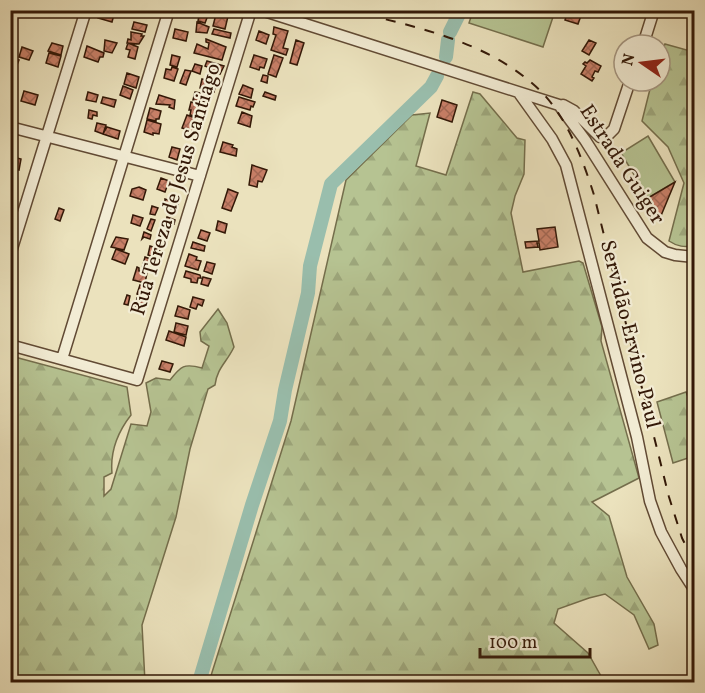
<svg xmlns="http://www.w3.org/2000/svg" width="705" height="693" font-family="Vollkorn,serif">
	<defs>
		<pattern id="forest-firs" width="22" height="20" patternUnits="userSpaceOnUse" patternTransform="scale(1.5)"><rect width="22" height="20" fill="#b6c392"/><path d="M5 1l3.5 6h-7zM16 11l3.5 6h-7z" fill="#9da77c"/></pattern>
		<pattern id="building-cross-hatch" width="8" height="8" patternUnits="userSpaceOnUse" patternTransform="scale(1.5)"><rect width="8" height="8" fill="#c87f67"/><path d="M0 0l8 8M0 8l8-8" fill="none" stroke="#a36753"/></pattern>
	</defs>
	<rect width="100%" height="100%" fill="#ebe2bd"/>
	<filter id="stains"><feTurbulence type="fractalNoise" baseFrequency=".00333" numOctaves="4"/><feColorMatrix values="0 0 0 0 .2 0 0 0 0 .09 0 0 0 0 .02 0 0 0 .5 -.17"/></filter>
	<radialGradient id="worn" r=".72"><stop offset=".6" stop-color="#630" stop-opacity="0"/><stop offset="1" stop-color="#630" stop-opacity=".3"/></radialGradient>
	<!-- forest -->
	<path fill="url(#forest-firs)" stroke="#746e4c" stroke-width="1.5" d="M665 44 694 52V246C684 247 678 247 669 241L684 183 668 147 642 121 652 81H660V58Z
		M473 92 480 94 517 138 525 140 524 174 515 196 511 213 523 272 579 261 583 263 602 327 601 341 639 478 592 502 609 516 627 577 654 624 658 645 649 649 634 615 605 594 589 598 558 609 554 623 588 653 601 676 599 682H209L291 421 346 180 412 115 430 113 416 166 446 175Z
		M218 309 227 323 234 347C227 362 217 368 215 385L208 389 190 449 176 517 142 625 145 682H11V356L127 387 131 415C117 433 110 451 112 473L104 477V496L111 489 131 424 147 426 151 412 146 383 156 378 170 380C181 366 184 363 202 368L209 346 201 341 200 332Z
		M686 392 694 412V511L691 457 673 463 657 402Z"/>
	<!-- pitch -->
	<path fill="#b6c392" stroke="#746e4c" stroke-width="1.5" d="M473 11V10L555 11 543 47 469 23Z
		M648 136 675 182 648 198 621 153Z"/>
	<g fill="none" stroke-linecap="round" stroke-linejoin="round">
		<!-- river -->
		<path stroke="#99bead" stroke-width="14" d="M450 32 461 10
			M446 57 448 40
			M199 682 252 505 280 421 285 390 308 293 310 266 331 184 431 87 437 76"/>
	</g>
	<!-- building -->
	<path fill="url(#building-cross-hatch)" stroke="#331807" stroke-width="1.5" d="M100 10 115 11 112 22 98 18Z
		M200 10H210L205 23 198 21Z
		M217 10 229 12 225 29 213 26Z
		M568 10H583L578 24 565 20Z
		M134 22 147 25 145 32 132 29Z
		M197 22 209 27 207 33 196 32Z
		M274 27 288 31 283 48 288 49 286 55 271 50 276 35 273 34Z
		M175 29 188 32 186 41 173 38Z
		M214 29 231 33 230 38 212 34Z
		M259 31 269 35 266 44 256 40Z
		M131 32 142 34 141 36H144L139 44 127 43 128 39 131 40Z
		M206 39 226 47 222 60 194 53 197 44 208 49 209 43 206 42Z
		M105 40 117 43 112 53 104 51Z
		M296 40 304 43 297 65 290 63Z
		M589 40 596 43 589 55 582 51Z
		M52 43 63 46 61 55 48 51Z
		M128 43 138 47 135 59 128 57 130 50 126 49Z
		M87 46 104 53 103 57H100L98 62 84 57Z
		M22 47 33 51 29 60 19 57Z
		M49 53 61 56 58 67 46 63Z
		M172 55 180 57 177 67 170 65Z
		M254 55 267 59 264 68 260 67 259 70 250 67Z
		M274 55 283 58 276 77 268 74Z
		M10 57 19 60 15 70 10 69Z
		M590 60 601 66 598 72 595 71 592 77 594 78 592 81 581 74 586 66 583 64 585 62 587 63Z
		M207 61 224 66 220 74 209 71 210 68 205 66Z
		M195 64 202 66 200 74 192 71Z
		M172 67 178 69 174 81 164 78 166 69 171 70Z
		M185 70 191 71 186 85 180 83Z
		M127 73 139 77 136 88 124 84Z
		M263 75 268 76 267 83 261 81Z
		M202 79 216 82 214 92 200 88Z
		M243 85 253 89 251 98 239 94Z
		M123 86 133 90 130 99 120 95Z
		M24 91 38 95 35 105 21 101Z
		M88 92 98 95 96 102 86 100Z
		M195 92 206 94 205 102 193 100Z
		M265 92 276 96 275 100 263 96Z
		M159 95 175 100 174 109 169 107 170 105 156 104Z
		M103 97 116 100 114 107 101 103Z
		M239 97 255 102 253 107 251 106 250 110 236 106Z
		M442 100 457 105 452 122 437 117Z
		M191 102 206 106 204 117 190 115 191 110H189Z
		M150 108 161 111 159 119H156V121L147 119Z
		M89 110 97 112V116L93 115 92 119 88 118Z
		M242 112 252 116 250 127 238 123Z
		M187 115 198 119 195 132 182 128Z
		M147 120 161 124 159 134 153 133V135L144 132Z
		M97 123 106 125 103 134 95 131Z
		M107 127 120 131 118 139 103 134Z
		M223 142 233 145 232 147 237 149 236 156 220 152Z
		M172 147 180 149 177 160 169 157Z
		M13 157 21 159 19 170 10 167V159L12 160Z
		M252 165 267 170 263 180 262 182 258 181 257 187 249 185Z
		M161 178 169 181 165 192 157 189Z
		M675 182 660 218 648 198Z
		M139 187 146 190 143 200 130 196 132 189Z
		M228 189 238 193 231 211 222 208Z
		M172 198 179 201 176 211 165 207V199L171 201Z
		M152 206 158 208 155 215 150 214Z
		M59 208 64 210 60 221 55 219Z
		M133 215 143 218 140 226 131 223Z
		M167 217 175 220 174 224 166 222Z
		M151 219 155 220 151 231 147 229Z
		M218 221 227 224 225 233 216 230Z
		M555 227 558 247 540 250 539 243H537L538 247 526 248 525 242 539 241 537 229Z
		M201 230 210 233 207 241 198 238Z
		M144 232 151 235 150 239 144 237 142 239Z
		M116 237 128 239 124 250 111 247Z
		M193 242 205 246 204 251 191 248Z
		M150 246 160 249 158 258 148 255Z
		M116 249 129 254 125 264 112 259Z
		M189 254 197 257 196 260 201 261 198 270 185 266Z
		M145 257 153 260 152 263H149L147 270 142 268Z
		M207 262 215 264 212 274 204 271Z
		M137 267 139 268V271L147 273 145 283 133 280Z
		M186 271 200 275 201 278H198L197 283 191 282V279L184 277Z
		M203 277 211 279 208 286 201 284Z
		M140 285 148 287 146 297 137 294Z
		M127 295 130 296 128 305 124 304Z
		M193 297 204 300 202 306 198 304 196 309 190 307Z
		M137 298 146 300 143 310 135 308Z
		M178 306 190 310 188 319 175 316Z
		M176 323 188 326 186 335 174 332Z
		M169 331 186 337 184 346 166 340Z
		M162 361 173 364 170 372 159 369Z"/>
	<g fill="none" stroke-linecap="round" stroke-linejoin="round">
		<!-- minor casing -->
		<g stroke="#614a34" stroke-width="13">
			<path id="minor" d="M261 10 559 105 585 140 647 238 665 252 675 255 694 257
				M643 45 654 10
				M519 93 552 139 566 165 637 437 650 501 661 532 681 569 694 589
				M563 105 574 111 600 137H606L614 129 630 81
				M10 127 200 176
				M10 255 86 10
				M10 345 137 380 251 10
				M62 359 169 10"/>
		</g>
		<!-- minor -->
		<use href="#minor" stroke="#f2ecd4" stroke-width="10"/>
		<!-- rail -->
		<path stroke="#331807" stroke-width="2" stroke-dasharray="10 10" stroke-linecap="butt" d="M347 10C412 26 481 39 533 84 565 111 582 157 594 195L669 497 682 538 694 562"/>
	</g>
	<g text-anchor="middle" stroke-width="4.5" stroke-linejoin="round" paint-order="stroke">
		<!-- street labels -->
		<g font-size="21" fill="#331807" stroke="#f2ecd4">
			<text transform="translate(623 164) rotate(57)" y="7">Estrada Guiger</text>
			<text transform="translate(175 189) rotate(-73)" y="7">Rua Tereza de Jesus Santiago</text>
			<text transform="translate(631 334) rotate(76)" y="7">Servidão Ervino Paul</text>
		</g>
	</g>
	<!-- margin -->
	<rect width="705" height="693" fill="none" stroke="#ebe2bd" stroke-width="36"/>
	<rect x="12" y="12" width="681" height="669" fill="none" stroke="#331807" stroke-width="3"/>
	<rect x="18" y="18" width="669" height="657" fill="none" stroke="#331807" stroke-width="1.5"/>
	<!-- north arrow -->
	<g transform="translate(642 63) rotate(284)"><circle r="28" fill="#f2ecd4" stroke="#a69782" stroke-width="1.5"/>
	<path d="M0-4.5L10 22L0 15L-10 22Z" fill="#8f2418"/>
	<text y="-9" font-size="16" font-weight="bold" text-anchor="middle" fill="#331807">N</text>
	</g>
	<!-- scale -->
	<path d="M480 648v9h110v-9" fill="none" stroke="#331807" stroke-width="3"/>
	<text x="489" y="648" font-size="18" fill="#331807" stroke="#f2ecd4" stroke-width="4.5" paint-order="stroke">100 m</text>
	<rect width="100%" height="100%" filter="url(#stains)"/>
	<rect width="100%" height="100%" fill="url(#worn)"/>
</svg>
